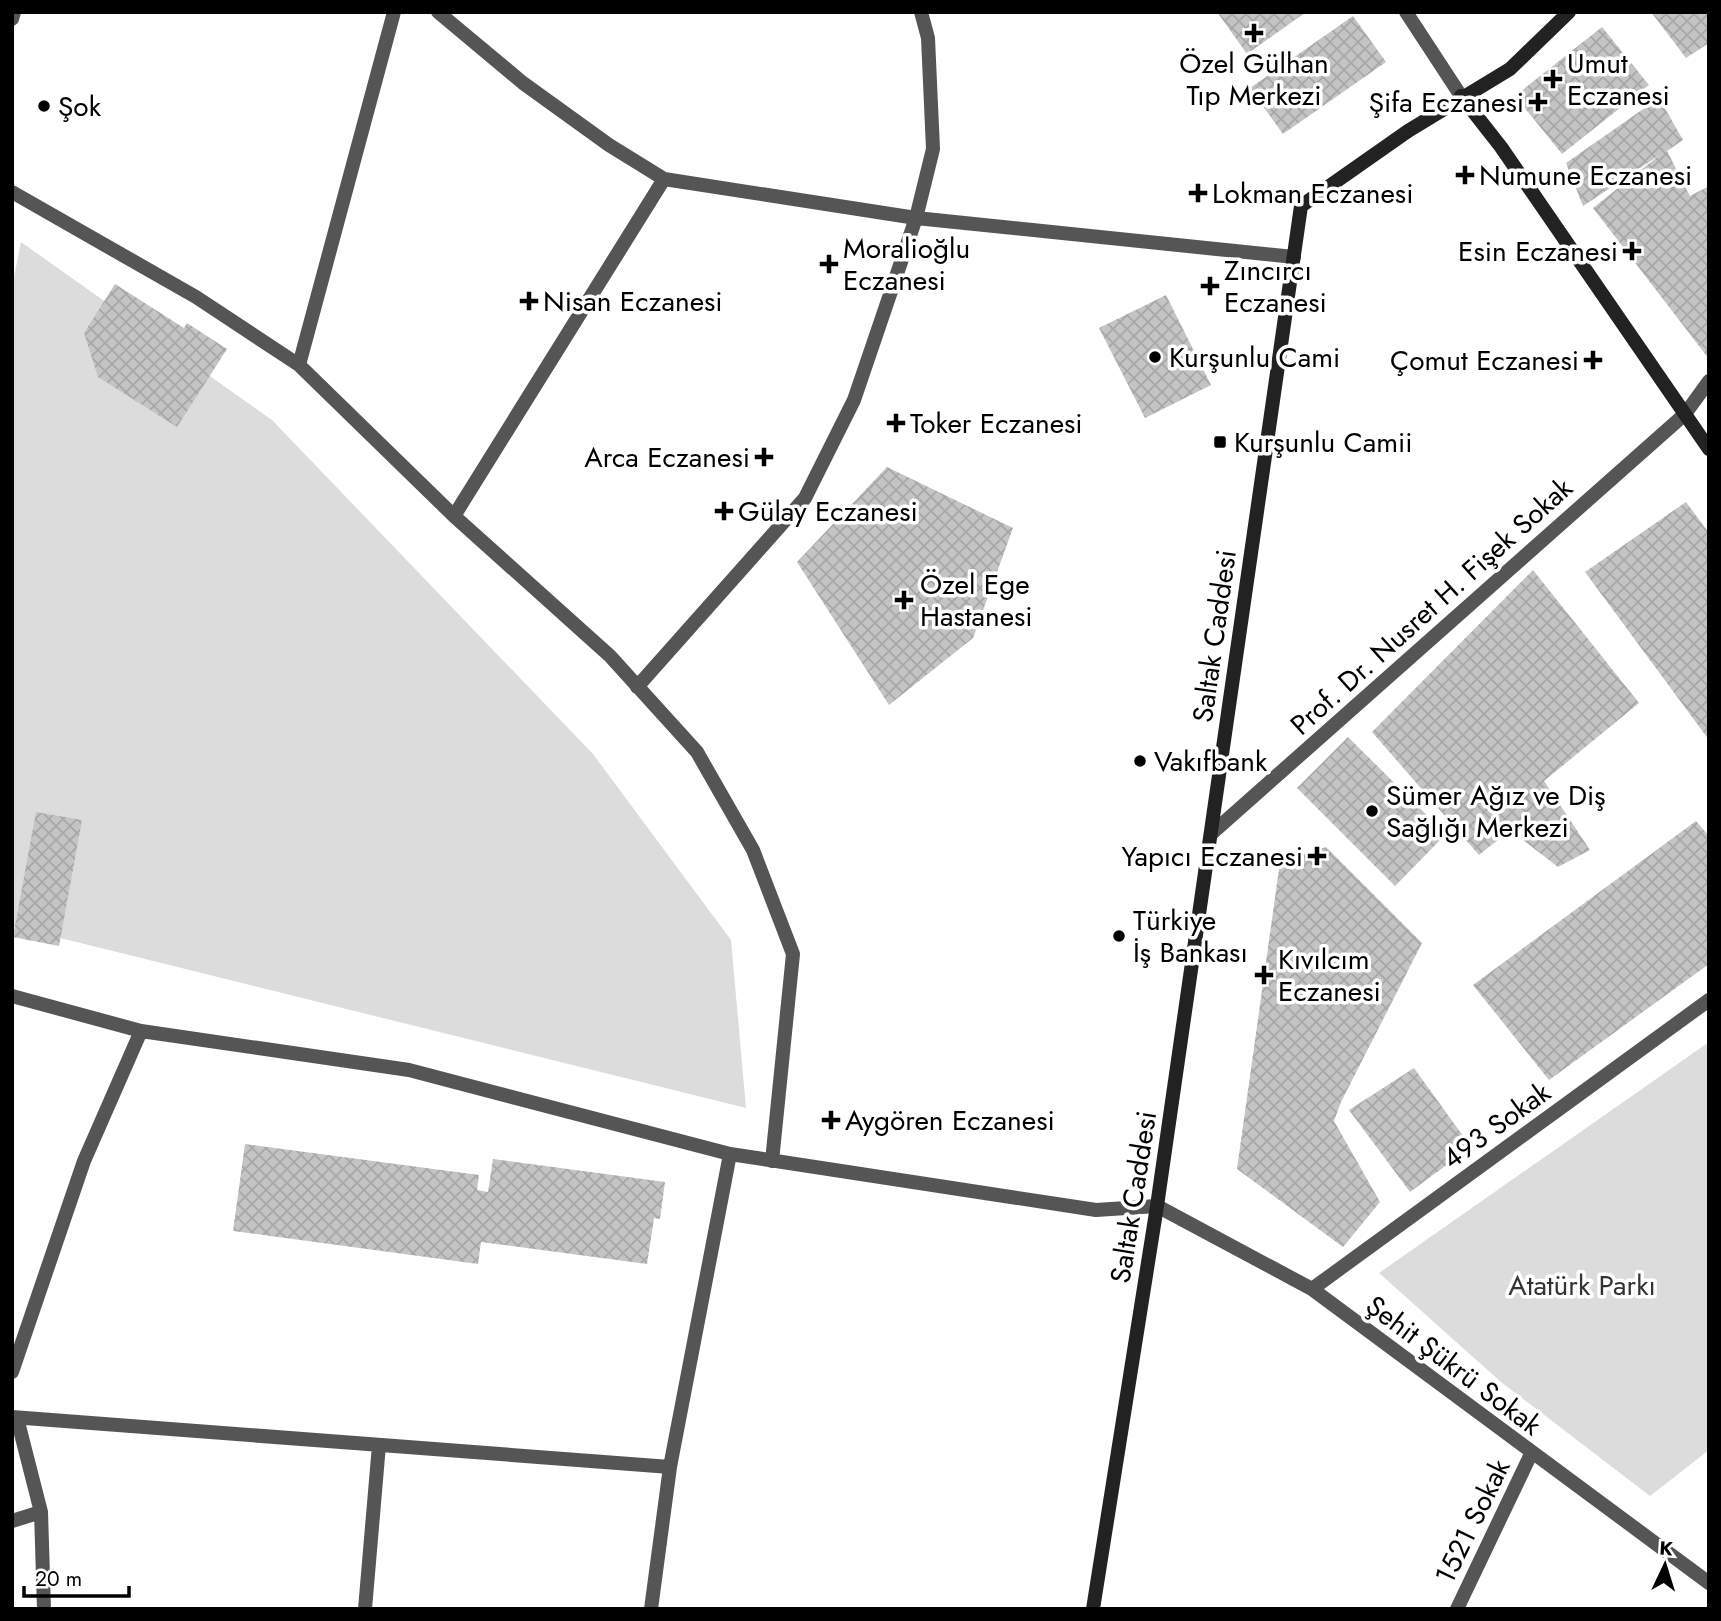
<svg xmlns="http://www.w3.org/2000/svg" width="1721" height="1621" font-family="Jost,sans-serif">
	<defs>
		<pattern id="building-cross-hatch" width="8" height="8" patternUnits="userSpaceOnUse" patternTransform="scale(1.75)"><rect width="8" height="8" fill="#c4c4c4"/><path d="M0 0l8 8M0 8l8-8" fill="none" stroke="#a7a7a7"/></pattern>
	</defs>
	<rect width="100%" height="100%" fill="#fff"/>
	<!-- park -->
	<path fill="#dcdcdc" d="M21 242 272 420 593 754 731 940 746 1108 12 926V287Z
		M1709 1042V1450L1650 1496 1501 1382 1379 1273Z"/>
	<!-- building -->
	<path fill="url(#building-cross-hatch)" d="M1217 12H1306L1247 54Z
		M1651 12H1709V43L1686 58Z
		M1353 16 1386 62 1283 134 1250 88Z
		M1602 27 1649 85 1562 154 1515 96Z
		M1659 98 1683 140 1667 151 1690 196 1709 186V359L1593 208 1661 154 1583 206 1566 163Z
		M115 284 184 328 187 323 227 349 177 427 98 377 84 333Z
		M1166 295 1211 385 1145 418 1099 328Z
		M887 467 1013 528 973 638 889 705 797 562Z
		M1686 502 1709 533V740L1585 572Z
		M1533 570 1639 703 1544 781 1590 850 1558 867 1510 830 1479 855 1372 732Z
		M1348 737 1446 834 1395 886 1297 788Z
		M36 812 82 820 59 946 13 937Z
		M1696 821 1709 836V964L1549 1080 1473 985Z
		M1326 847 1422 943 1341 1102 1334 1121 1380 1202 1343 1247 1237 1169 1280 862Z
		M1414 1068 1471 1147 1410 1192 1349 1110Z
		M245 1144 479 1175 477 1190 488 1192 493 1159 665 1182 660 1219 654 1218 647 1264 481 1242 478 1264 233 1231Z"/>
	<g fill="none" stroke-linecap="round" stroke-linejoin="round">
		<!-- minor -->
		<path stroke="#555" stroke-width="14" d="M438 12 523 83 609 145 664 179 916 218 1294 257
			M12 192 196 297 299 365 454 516 610 656 697 752 753 850 793 954 772 1161
			M299 365 394 12
			M454 516 664 179
			M637 687 805 498 854 400 916 218 933 149 928 38 921 12
			M1211 834 1685 414 1709 381
			M12 996 141 1031 409 1070 730 1154 1096 1210 1157 1206 1312 1289 1709 1583
			M1312 1289 1709 1000
			M12 1372 84 1161 141 1031
			M12 1417 670 1467
			M17 1418 41 1512 44 1609
			M12 1521 41 1512
			M365 1609 379 1445
			M651 1609 670 1467 730 1154
			M1457 1609 1531 1454"/>
		<!-- tertiary -->
		<path stroke="#555" stroke-width="14" d="M1406 12 1461 96
			M12 19 14 12"/>
		<!-- secondary -->
		<path stroke="#222" stroke-width="14" d="M1461 96 1501 147 1709 449
			M1093 1609 1157 1206 1301 206 1408 131 1510 69 1569 12"/>
	</g>
	<!-- markers -->
	<g fill="#000" stroke="#fff" stroke-width="2.5">
		<path d="M1250.5 22.5h7v7h7v7h-7v7h-7v-7h-7v-7h7z"/>
		<path d="M1549.5 68.5h7v7h7v7h-7v7h-7v-7h-7v-7h7z"/>
		<path d="M1534.5 91.5h7v7h7v7h-7v7h-7v-7h-7v-7h7z"/>
		<circle cx="44" cy="106" r="7"/>
		<path d="M1461.5 164.5h7v7h7v7h-7v7h-7v-7h-7v-7h7z"/>
		<path d="M1194.5 182.5h7v7h7v7h-7v7h-7v-7h-7v-7h7z"/>
		<path d="M1628.5 240.5h7v7h7v7h-7v7h-7v-7h-7v-7h7z"/>
		<path d="M825.5 253.5h7v7h7v7h-7v7h-7v-7h-7v-7h7z"/>
		<path d="M1206.5 275.5h7v7h7v7h-7v7h-7v-7h-7v-7h7z"/>
		<path d="M525.5 290.5h7v7h7v7h-7v7h-7v-7h-7v-7h7z"/>
		<circle cx="1155" cy="357" r="7"/>
		<path d="M1589.5 349.5h7v7h7v7h-7v7h-7v-7h-7v-7h7z"/>
		<path d="M892.5 412.5h7v7h7v7h-7v7h-7v-7h-7v-7h7z"/>
		<rect x="1213" y="435" width="14" height="14" rx="3.5"/>
		<path d="M760.5 446.5h7v7h7v7h-7v7h-7v-7h-7v-7h7z"/>
		<path d="M720.5 500.5h7v7h7v7h-7v7h-7v-7h-7v-7h7z"/>
		<path d="M900.5 589.5h7v7h7v7h-7v7h-7v-7h-7v-7h7z"/>
		<circle cx="1140" cy="761" r="7"/>
		<circle cx="1372" cy="811" r="7"/>
		<path d="M1313.5 845.5h7v7h7v7h-7v7h-7v-7h-7v-7h7z"/>
		<circle cx="1119" cy="936" r="7"/>
		<path d="M1260.5 964.5h7v7h7v7h-7v7h-7v-7h-7v-7h7z"/>
		<path d="M827.5 1109.5h7v7h7v7h-7v7h-7v-7h-7v-7h7z"/>
	</g>
	<g text-anchor="middle" stroke-width="7" stroke-linejoin="round" paint-order="stroke">
		<!-- poi labels -->
		<g font-size="28" fill="#000" stroke="#fff" text-anchor="start">
			<text x="1254" y="73" text-anchor="middle">Özel Gülhan<tspan x="1254" dy="32">Tıp Merkezi</tspan></text>
			<text x="1567" y="73">Umut<tspan x="1567" dy="32">Eczanesi</tspan></text>
			<text x="1524" y="112" text-anchor="end">Şifa Eczanesi</text>
			<text x="58" y="116">Şok</text>
			<text x="1479" y="185">Numune Eczanesi</text>
			<text x="1212" y="203">Lokman Eczanesi</text>
			<text x="843" y="258">Moralioğlu<tspan x="843" dy="32">Eczanesi</tspan></text>
			<text x="1618" y="261" text-anchor="end">Esin Eczanesi</text>
			<text x="1224" y="280">Zıncırcı<tspan x="1224" dy="32">Eczanesi</tspan></text>
			<text x="543" y="311">Nisan Eczanesi</text>
			<text x="1169" y="367">Kurşunlu Cami</text>
			<text x="1579" y="370" text-anchor="end">Çomut Eczanesi</text>
			<text x="910" y="433">Toker Eczanesi</text>
			<text x="1234" y="452">Kurşunlu Camii</text>
			<text x="750" y="467" text-anchor="end">Arca Eczanesi</text>
			<text x="738" y="521">Gülay Eczanesi</text>
			<text x="920" y="594">Özel Ege<tspan x="920" dy="32">Hastanesi</tspan></text>
			<text x="1154" y="771">Vakıfbank</text>
			<text x="1386" y="805">Sümer Ağız ve Diş<tspan x="1386" dy="32">Sağlığı Merkezi</tspan></text>
			<text x="1303" y="866" text-anchor="end">Yapıcı Eczanesi</text>
			<text x="1133" y="930">Türkiye<tspan x="1133" dy="32">İş Bankası</tspan></text>
			<text x="1278" y="969">Kıvılcım<tspan x="1278" dy="32">Eczanesi</tspan></text>
			<text x="845" y="1130">Aygören Eczanesi</text>
		</g>
		<!-- street labels -->
		<g font-size="28" fill="#000" stroke="#fff">
			<text transform="translate(1431 606) rotate(-42)" y="10">Prof. Dr. Nusret H. Fişek Sokak</text>
			<text transform="translate(1214 636) rotate(-82)" y="10">Saltak Caddesi</text>
			<text transform="translate(1496 1125) rotate(-36)" y="10">493 Sokak</text>
			<text transform="translate(1133 1197) rotate(-81)" y="10">Saltak Caddesi</text>
			<text transform="translate(1454 1365) rotate(37)" y="10">Şehit Şükrü Sokak</text>
			<text transform="translate(1472 1521) rotate(-64)" y="10">1521 Sokak</text>
		</g>
		<!-- park labels -->
		<g font-size="28" fill="#333" stroke="#fff">
			<text x="1582" y="1295">Atatürk Parkı</text>
		</g>
	</g>
	<!-- border -->
	<rect width="1721" height="1621" fill="none" stroke="#000000" stroke-width="28"/>
	<!-- north arrow -->
	<g transform="translate(1665 1565) rotate(4)" stroke="#ffffff" stroke-width="5" paint-order="stroke">
	<path d="M0-5L12 26L0 18L-12 26Z" fill="#000000"/>
	<text y="-10" font-size="19" font-weight="bold" text-anchor="middle" fill="#000000">K</text>
	</g>
	<!-- scale -->
	<path d="M24 1586v10h105v-10" fill="none" stroke="#000000" stroke-width="3.5"/>
	<text x="35" y="1586" font-size="21" fill="#000000" stroke="#ffffff" stroke-width="5" paint-order="stroke">20 m</text>
</svg>
